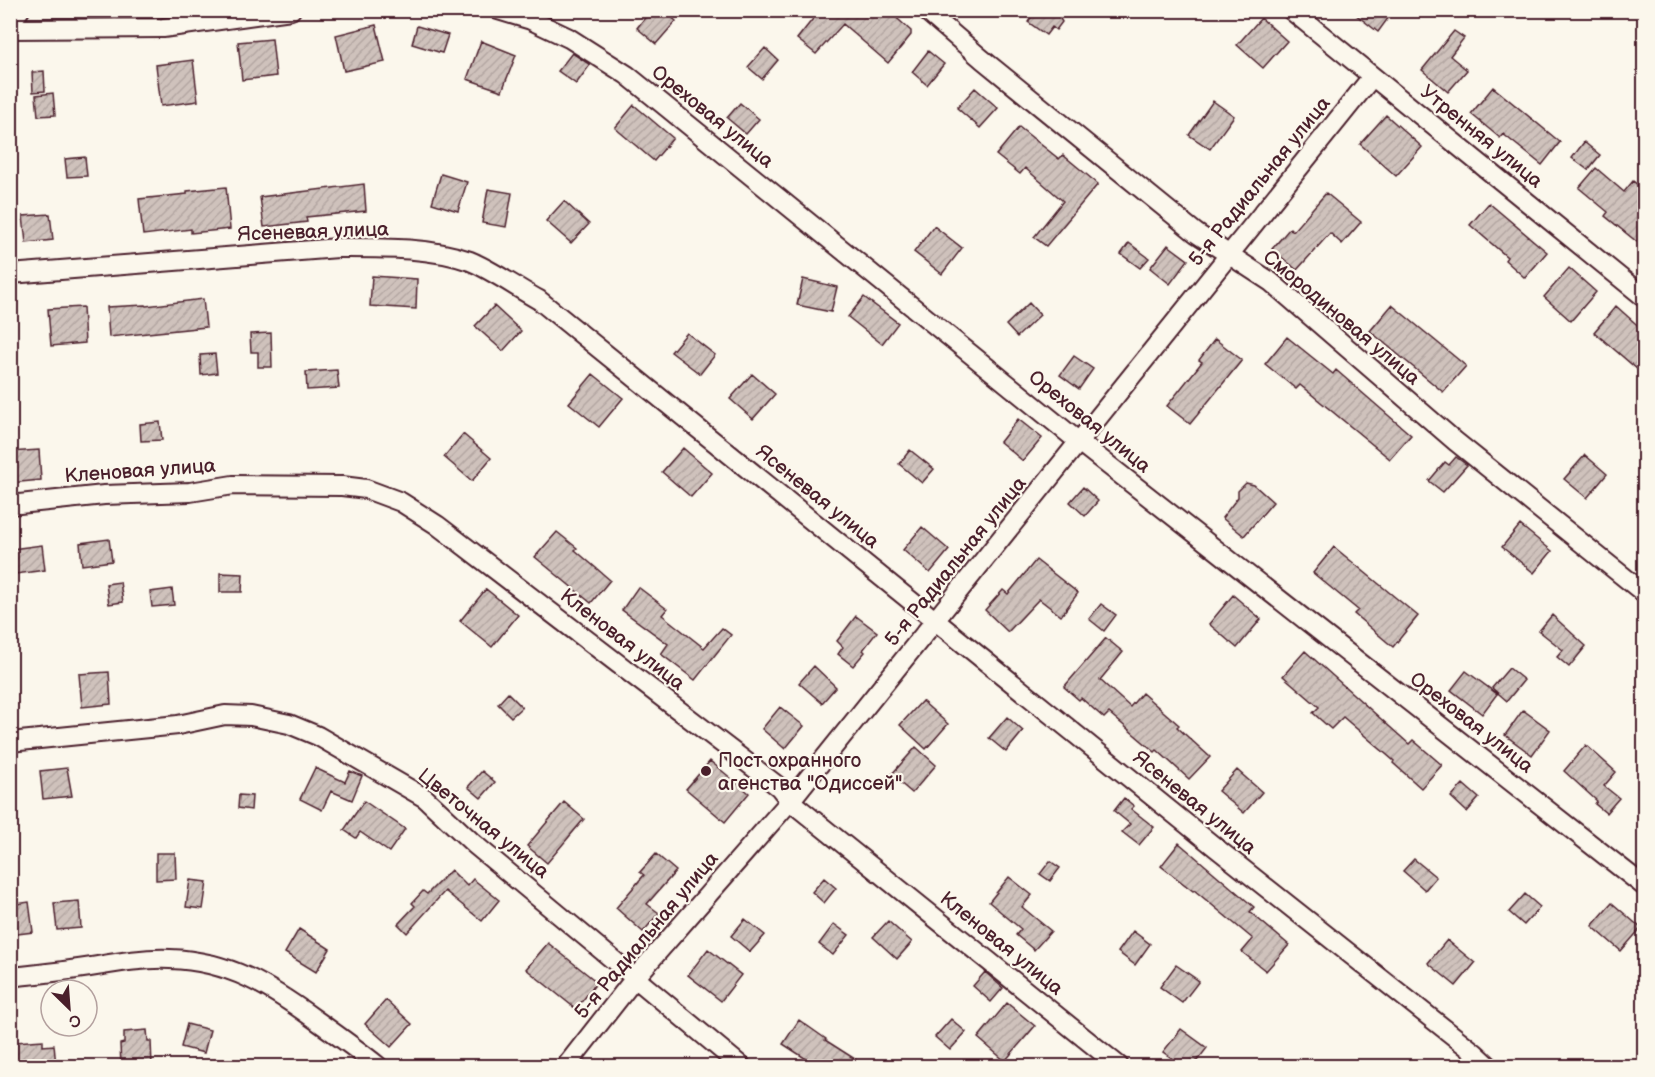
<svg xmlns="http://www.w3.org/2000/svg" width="1655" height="1077" font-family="'Balsamiq Sans',sans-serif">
	<defs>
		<pattern id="building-hatch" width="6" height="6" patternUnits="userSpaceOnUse" patternTransform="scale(1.5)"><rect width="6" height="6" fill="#cfc2bc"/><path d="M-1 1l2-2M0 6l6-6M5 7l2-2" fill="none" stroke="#b3a6a2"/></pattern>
	</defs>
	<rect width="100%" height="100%" fill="#fbf7ec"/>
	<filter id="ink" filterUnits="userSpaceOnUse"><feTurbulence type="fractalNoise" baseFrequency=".0167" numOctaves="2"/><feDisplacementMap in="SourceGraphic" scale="12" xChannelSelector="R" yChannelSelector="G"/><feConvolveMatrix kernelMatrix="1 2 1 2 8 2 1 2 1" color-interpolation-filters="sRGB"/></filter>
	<g filter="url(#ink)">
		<!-- building -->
		<path fill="url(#building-hatch)" stroke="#4a1f2b" stroke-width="1.5" d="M651 10H664L676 21 656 44 637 28Z
			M820 10H888L911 31V35L888 63 843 24 816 54 797 39Z
			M1036 10H1055L1062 22 1056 30 1052 27 1046 35 1028 22Z
			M1350 10H1394L1378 32Z
			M1261 18 1287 41 1263 68 1237 45Z
			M376 25 385 62 344 71 336 35Z
			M417 26 448 35 442 53 412 44Z
			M1454 31 1464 38 1450 56 1467 70 1448 92 1422 70Z
			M272 39 276 76 242 80 238 42Z
			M481 41 516 55 502 91 467 79Z
			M765 48 778 60 762 79 748 67Z
			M928 51 944 64 927 85 912 72Z
			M572 53 590 65 576 84 558 71Z
			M193 60 198 101 161 106 156 65Z
			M44 71 45 91 33 92 32 72Z
			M1493 87 1560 142 1542 165 1503 134 1500 138 1471 114Z
			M975 88 998 108 980 128 957 108Z
			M53 93 55 115 38 116 36 95Z
			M1213 101 1234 116 1210 149 1189 135Z
			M740 103 759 119 746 134 727 118Z
			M634 105 673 138 654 161 615 128Z
			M1386 115 1422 147 1396 176 1360 144Z
			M1019 127 1059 159 1063 155 1098 184 1046 246 1034 237 1063 201 1025 168 1020 174 996 155Z
			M1584 142 1600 155 1588 170 1572 158Z
			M85 157 87 176 67 177 65 159Z
			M1596 168 1624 192 1633 181 1644 190V233L1637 242 1605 216 1608 212 1579 188Z
			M441 174 467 182 458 211 432 203Z
			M364 184 366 211 306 217 307 222 264 227 260 197Z
			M226 187 230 229 191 233V229L143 235 139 199 187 194V191Z
			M488 189 512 193 506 227 482 223Z
			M1326 193 1361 222 1342 244 1330 233 1297 270 1272 249 1290 228 1293 231Z
			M564 201 589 224 571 243 546 221Z
			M1489 203 1547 252 1525 278 1505 260 1507 257 1470 225Z
			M50 214 53 240 26 243 23 216Z
			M934 226 962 248 942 274 914 252Z
			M1129 243 1149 258 1140 268 1121 254Z
			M1168 245 1188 260 1170 284 1150 268Z
			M1569 268 1596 292 1571 321 1544 297Z
			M372 276 417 279 416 309 370 306Z
			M803 279 837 287 831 312 797 305Z
			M864 297 898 323 882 344 848 317Z
			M203 299 206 327 109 337 107 307 145 305 146 306Z
			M1029 303 1040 315 1017 337 1006 325Z
			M1392 305 1466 366 1443 392 1370 331Z
			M494 306 521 331 503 351 475 326Z
			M1616 306 1644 331V375L1594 332Z
			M83 307 85 343 51 346 48 309Z
			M271 333 272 367H258V352H251L250 334Z
			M687 333 715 355 700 374 671 352Z
			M1287 337 1333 374 1336 370 1411 435 1390 459 1300 385 1296 389 1265 364Z
			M1215 339 1242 360 1190 424 1167 406 1202 362 1199 360Z
			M215 354 217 373 201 375 200 355Z
			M1074 356 1093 369 1079 389 1060 375Z
			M337 370 339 388 307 390 306 372Z
			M593 374 623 398 599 427 569 403Z
			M752 374 775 394 753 419 730 399Z
			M1018 419 1042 438 1023 461 1000 442Z
			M160 422 162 440 141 441 140 424Z
			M463 434 491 458 472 481 444 457Z
			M683 448 712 473 691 497 662 472Z
			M39 450 41 480 10 483V452Z
			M910 450 934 469 922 483 899 464Z
			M1585 455 1607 474 1587 498 1564 479Z
			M1456 457 1467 465 1443 492 1429 481 1445 462 1449 465Z
			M1246 483 1254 485 1273 502 1244 536 1222 518 1238 497V491Z
			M1083 487 1098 501 1085 516 1070 502Z
			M1520 525 1552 551 1534 573 1502 547Z
			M922 527 949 550 930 573 903 550Z
			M557 532 577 548 575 550 610 580 591 603 535 557Z
			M109 539 112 561 82 565 80 543Z
			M42 545 45 570 16 574 12 549Z
			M1334 547 1418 616 1393 647 1354 614 1358 610 1313 573Z
			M1036 560 1078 593 1061 616 1039 599 1008 632 985 610 1003 590 1008 594Z
			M220 573 243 574 242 592H220Z
			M120 582 123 602 109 604 106 584Z
			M638 587 667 609 662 615 704 648 722 628 731 635 695 680 661 654 668 644 622 610Z
			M172 589 174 605 152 607 150 592Z
			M486 589 518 615 492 647 460 621Z
			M1233 595 1261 619 1237 648 1209 624Z
			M1101 604 1116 615 1104 631 1089 619Z
			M1552 615 1586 646 1569 667 1557 657 1563 650 1539 631Z
			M856 616 877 632 863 650 865 652 853 666 838 654 843 647 837 641Z
			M1106 638 1123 652 1100 680 1130 707 1142 693 1179 725 1177 727 1210 757 1189 779 1157 750 1155 752 1109 713 1104 718 1081 698 1079 700 1064 687Z
			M1305 651 1409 744 1413 740 1442 765 1421 788 1393 763 1394 761 1343 717 1331 729 1313 713 1319 707 1283 676Z
			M814 666 836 687 822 703 799 683Z
			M1509 668 1524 680 1507 701 1492 688Z
			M1466 671 1497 694 1482 714 1451 690Z
			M109 672 111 704 82 707 79 674Z
			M508 693 522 707 511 717 498 704Z
			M922 701 948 724 926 749 900 725Z
			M780 707 804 726 785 749 762 729Z
			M1523 710 1550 730 1532 755 1505 735Z
			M1007 717 1023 731 1006 752 989 738Z
			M1586 745 1616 772 1604 786 1619 798 1606 813 1595 804 1597 801 1564 771Z
			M916 747 936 765 912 793 891 775Z
			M710 761 749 793 725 822 686 789Z
			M67 768 72 796 43 799 40 771Z
			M315 768 345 782 350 771 362 776 352 800 331 791 322 810 300 799Z
			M1237 770 1262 792 1244 813 1218 791Z
			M482 771 495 782 481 798 468 787Z
			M1463 784 1479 798 1467 812 1451 797Z
			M239 795 252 796 251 810 238 808Z
			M1124 798 1134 806 1131 809 1154 827 1139 845 1122 832 1130 824 1114 811Z
			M364 801 405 829 389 852 360 832 356 838 344 830Z
			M564 802 584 819 547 863 527 846Z
			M1179 843 1254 907 1250 912 1289 945 1266 971 1242 952 1253 939 1194 890 1193 891 1161 866Z
			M156 853H175L176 879 156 880Z
			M656 854 676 871 647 904 659 913 643 932 616 908 644 875 640 872Z
			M1414 859 1436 877 1425 890 1403 871Z
			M1050 861 1060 868 1050 881 1040 874Z
			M451 870 467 886 473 879 499 900 482 921 445 891 407 933 398 924 415 906 412 903 423 891 427 894Z
			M1009 877 1032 895 1022 907 1051 931 1034 950 1016 935 1021 929 989 902Z
			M824 878 836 888 824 903 812 892Z
			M190 880 207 882 203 909 186 907Z
			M1525 894 1540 907 1524 925 1509 912Z
			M79 901 81 928 57 930 54 903Z
			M29 902 33 932 10 935V905Z
			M1612 903 1641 928 1621 951 1592 926Z
			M745 919 765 935 750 952 731 936Z
			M888 921 912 942 897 959 873 937Z
			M834 924 849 935 833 955 819 944Z
			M299 929 330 949 316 972 285 953Z
			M1133 931 1150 944 1135 965 1118 952Z
			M1447 940 1475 963 1456 986 1428 963Z
			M548 943 597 982 576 1009 526 969Z
			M708 949 741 975 721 1001 688 975Z
			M1176 965 1199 981 1182 1003 1160 987Z
			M985 972 1003 988 991 1002 973 986Z
			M386 1000 412 1024 391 1047 365 1024Z
			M1007 1003 1035 1026 1005 1061 978 1038Z
			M951 1019 966 1032 950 1050 935 1037Z
			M799 1020 826 1039 825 1040 866 1066H817L783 1044Z
			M187 1024 210 1030 204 1053 181 1047Z
			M1181 1029 1207 1048 1193 1066H1183L1163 1052Z
			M147 1030 148 1041H151L152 1066H121L120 1044 124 1043V1032Z
			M43 1040V1046L54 1045 56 1066H16L15 1042Z"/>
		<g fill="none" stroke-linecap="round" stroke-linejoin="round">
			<!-- minor casing -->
			<g stroke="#4a1f2b" stroke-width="22">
				<path id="minor" d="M498 10 531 20 569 38 627 75 1079 442 1644 886
					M925 10 982 59 1196 233 1271 282 1455 441 1644 593
					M1291 10 1644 297
					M10 22 20 10
					M10 29 163 28 291 10
					M10 274 338 248C381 248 429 247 470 261 490 269 519 289 539 300L1215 847 1475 1053 1489 1066
					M10 505 104 495 190 492 233 485 342 486 366 489 401 502 437 525 779 787 790 801 1119 1066
					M10 742 178 725 225 715 251 716 289 724 318 736 425 798 474 844 741 1066
					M10 977C39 974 68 971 97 966 121 962 145 958 170 959 230 961 269 986 316 1020 337 1035 358 1050 378 1066
					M566 1066 635 978 790 801 1372 77"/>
			</g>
			<!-- minor -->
			<use href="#minor" stroke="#fbf7ec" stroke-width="18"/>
		</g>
	</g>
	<!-- markers -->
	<circle fill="#4a1f2b" stroke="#fbf7ec" stroke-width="2" cx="706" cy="771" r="6"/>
	<g text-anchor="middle" stroke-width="4.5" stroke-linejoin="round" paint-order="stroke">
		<!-- street labels -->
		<g font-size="20" fill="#4a1f2b" stroke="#fbf7ec">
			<text transform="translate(713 116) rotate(39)" y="7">Ореховая улица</text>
			<text transform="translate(1482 136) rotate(39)" y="7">Утренняя улица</text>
			<text transform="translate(1259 181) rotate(-51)" y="7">5-я Радиальная улица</text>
			<text transform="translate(313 231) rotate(-2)" y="7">Ясеневая улица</text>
			<text transform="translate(1342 317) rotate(40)" y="7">Смородиновая улица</text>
			<text transform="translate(1090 421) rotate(39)" y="7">Ореховая улица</text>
			<text transform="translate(140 470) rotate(-4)" y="7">Кленовая улица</text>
			<text transform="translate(818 496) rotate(39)" y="7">Ясеневая улица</text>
			<text transform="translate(955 561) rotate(-51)" y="7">5-я Радиальная улица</text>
			<text transform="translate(623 639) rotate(38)" y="7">Кленовая улица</text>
			<text transform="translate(1472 722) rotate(38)" y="7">Ореховая улица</text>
			<text transform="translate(1195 802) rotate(39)" y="7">Ясеневая улица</text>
			<text transform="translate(484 823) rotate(39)" y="7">Цветочная улица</text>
			<text transform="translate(646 935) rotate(-50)" y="7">5-я Радиальная улица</text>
			<text transform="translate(1002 943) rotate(39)" y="7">Кленовая улица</text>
		</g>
		<!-- poi labels -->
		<g font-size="20" fill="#4a1f2b" stroke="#fbf7ec" text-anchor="start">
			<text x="718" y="767">Пост охранного<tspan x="718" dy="23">агенства "Одисcей"</tspan></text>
		</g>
	</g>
	<!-- margin -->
	<rect width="1655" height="1077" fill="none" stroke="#fbf7ec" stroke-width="36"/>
	<rect x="18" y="18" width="1619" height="1041" fill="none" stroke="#4a1f2b" stroke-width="2" filter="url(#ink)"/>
	<!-- north arrow -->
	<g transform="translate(69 1008) rotate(155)"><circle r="28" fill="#fbf7ec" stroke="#b4a19f" stroke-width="1.5"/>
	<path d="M0-4.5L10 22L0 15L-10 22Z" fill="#4a1f2b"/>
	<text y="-9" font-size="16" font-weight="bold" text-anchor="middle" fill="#4a1f2b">С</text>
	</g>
</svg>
